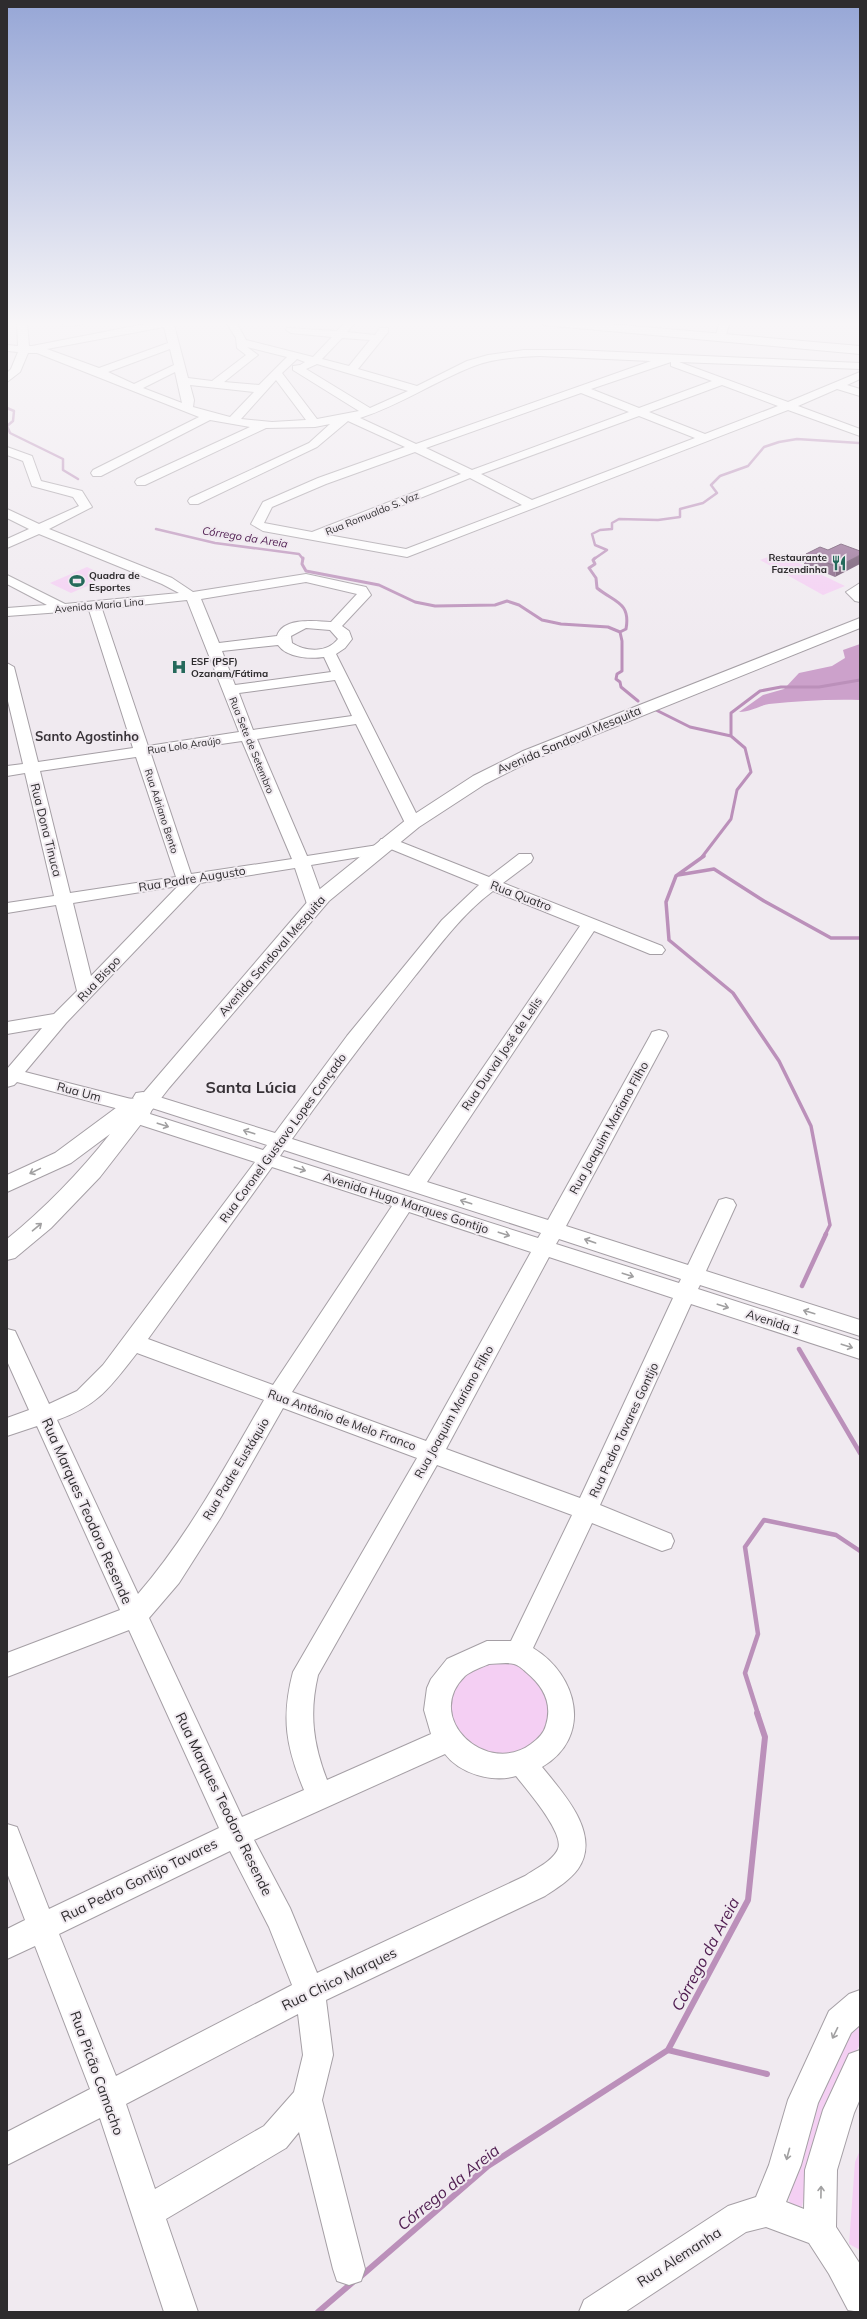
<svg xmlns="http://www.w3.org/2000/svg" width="867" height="2319" font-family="Mulish,sans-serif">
	<rect width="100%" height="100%" fill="#f0eaf0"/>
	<!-- green -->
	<path fill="#f4cff3" d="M775 554 819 571 820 574 845 586 823 595 760 560Z
		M87 567 108 577 71 593 50 583Z
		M495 1661 512 1663 527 1670 548 1694 549 1725 541 1738 513 1755 496 1756 465 1744 448 1716C455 1674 455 1676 495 1661Z
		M860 2024V2044L826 2111 801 2210 790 2207 789 2199 813 2106 852 2032Z
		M860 2150V2250L849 2244 855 2162Z"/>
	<!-- forest -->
	<path fill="#cca1cb" d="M860 644V700C829 699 799 701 769 704 758 706 751 712 739 712L763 695 784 689 799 673 832 666 845 658 843 650Z"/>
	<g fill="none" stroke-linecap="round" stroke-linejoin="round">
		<!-- stream-far4 -->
		<path stroke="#bb90ba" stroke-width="2.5" d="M7 408 14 411 13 421 7 426 10 433 63 459V470L78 479
			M156 529 215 543 299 554 303 559
			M594 559 607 550 595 545 592 534 600 530 612 529V523L619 519 658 520 680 517V509L703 503 717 493 711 485 720 476 748 466 764 447 779 442 797 439 859 443"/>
		<!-- stream-far3 -->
		<path stroke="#bb90ba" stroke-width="3" d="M303 558 302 564 306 571 379 585 415 602 435 606 495 605 507 601 519 605 542 620 561 624 608 627 620 632
			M595 558 593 560 595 564 589 568 596 578 597 588C614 602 631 602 626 629L620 632
			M620 632 622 641V671L617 674 616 679 620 682 621 687 638 701
			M654 709 690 727 731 736 745 748 751 772 737 790 731 819 702 857
			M731 736V713L760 691 781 687H819L860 680"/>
		<!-- stream-far2 -->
		<path stroke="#bb90ba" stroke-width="3.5" d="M704 856 676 876 666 902 669 940 733 993 779 1061 811 1126 830 1225 825 1235
			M678 875 714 869 764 901 831 938H860"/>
		<!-- stream-far1 -->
		<path stroke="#bb90ba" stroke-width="4.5" d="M802 1286 826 1234
			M799 1349 860 1453
			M758 1714 745 1673 758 1634 745 1547 764 1520 836 1535 860 1551"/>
		<!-- stream -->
		<path stroke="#bb90ba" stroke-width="6" d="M668 2050 767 2074
			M360 2277 488 2166 668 2050 748 1900 765 1737 757 1713
			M318 2312 353 2282"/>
		<!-- minor casing -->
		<g stroke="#a59fa5" stroke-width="2">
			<path id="minor" d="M17 322H27L29 346H32L155 322H178L174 325 188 378 212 381 246 355 237 348 236 338 226 322H236L246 340 313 357 332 337 291 333 286 330 287 328 337 331 345 322H356L347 332 375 335 380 328H388V332L358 369 417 386 467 361 488 355 524 350H574L860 363V369L679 362 788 402 860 372V379L847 385 860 389V396L837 389 798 406 860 429V436L788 410 407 557 263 531 251 524 263 502 318 478 405 447 348 421 317 447 198 504H190L188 501 190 498 309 443 330 424 315 427 266 428 145 485H137L135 482 137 479 250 427 210 420 101 476H93L91 473 93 470 199 417 37 353H28L20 372 7 382V373L11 369 18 352 7 351V345L18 346ZM164 327 168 343 99 368 47 349ZM342 338 370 340 349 366 322 359ZM247 347 287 357 259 385 224 382 258 355ZM170 349 174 365 134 384 108 372ZM540 356 651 361 416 444 360 418C401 405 435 381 474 366 495 358 518 357 540 356ZM297 359 305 362 300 365 293 366V370L359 411 317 419 282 373ZM671 362V366L712 381 639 408 591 389ZM317 364 408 391 370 408 306 369ZM175 372 182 403 143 388ZM276 380 306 420 272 422 241 419ZM190 385 254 392 230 417 193 407 194 400ZM722 385 778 406 705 434 649 412ZM581 393 629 412 472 470 426 448ZM639 416 695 438 532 500 481 474ZM415 452 461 474 312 532 264 523 272 507 326 484ZM470 478 522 505 406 549 328 535Z
				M63 322H85L80 325 63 326Z
				M720 322H730L725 338 720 341 715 338Z
				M7 447 32 456 41 481 82 491 92 507 49 529 172 578 193 592 306 574 366 587 371 595 342 626 349 631 352 639 345 648 336 654 421 823 419 826H407L405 823 356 724 257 739 307 856 378 845 384 847 386 850 384 853 311 865 325 904 322 908H310L307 904 295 868 200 883 66 1023 25 1072 135 1100 133 1098 136 1093 143 1092 275 1133 347 1036 442 920 479 885 381 845 379 842 381 839H393L489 877 519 854H531L533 858 531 862 503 883 662 946 665 950 662 954H650L594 931 427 1182 548 1220 650 1036 652 1032 659 1030 666 1032 668 1036 566 1226 688 1265 719 1200 726 1198 733 1200 736 1205 706 1271 860 1320V1336L700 1285 698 1289 860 1341V1359L691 1304 600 1505 671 1534 674 1541 671 1548 662 1551 592 1523 533 1648C578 1675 593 1737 542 1767 563 1793 602 1834 578 1869 570 1880 557 1888 545 1896L326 2000 333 2055 322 2100 365 2269 361 2281 349 2285 337 2281 333 2269 299 2132 286 2148 166 2219 198 2312H164L100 2118 7 2165V2132L90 2089 35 1946 7 1959V1929L25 1920 7 1873V1824L17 1827 49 1909 219 1828 129 1630 7 1677V1653L120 1610 37 1426 7 1436V1418L29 1410 7 1361V1329L15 1331 49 1404 77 1391 103 1365 255 1162 119 1118 116 1113 119 1109 17 1082 14 1085 7 1087V1069L42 1028 7 1034V1022L54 1014 77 991 56 905 7 913V903L54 896 25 773 7 776V766L23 764 7 697V663L14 667 38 762 133 748 89 610 7 616V608L47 605 7 584V575L65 604 179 593 162 584 39 534 7 548V539L29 529 7 518V509L39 524 79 506 73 497 32 486 23 461 7 455ZM306 582 357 594 331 622C315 621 283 617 277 636L219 643 201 599ZM187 600 239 732 148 746 102 609ZM306 628 330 630 338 639C327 653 306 652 292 643L291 636ZM278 645C287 658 310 659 324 657L331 672 235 685 222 651ZM335 680 352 716 253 730 239 693ZM242 741 292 859 191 874 151 754ZM136 757 176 877 70 893 40 771ZM178 886 91 976 73 903ZM493 891 580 926 409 1176 292 1139C332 1083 373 1029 415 976 439 946 462 914 493 891ZM152 1108 267 1145 263 1150 150 1114ZM284 1150 541 1233 538 1238 280 1156ZM272 1167 392 1206 273 1385 148 1339ZM409 1212 531 1252 426 1441 292 1392ZM559 1239 681 1279 679 1283 556 1244ZM549 1257 673 1298 580 1498 446 1449ZM137 1353 264 1400C225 1467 188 1536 138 1594L57 1420C99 1405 110 1387 137 1353ZM283 1408 417 1458 293 1672C281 1718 286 1747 304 1790L242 1817 149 1618 179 1583 221 1517ZM437 1465 572 1515 511 1641H487L447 1659 431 1679 427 1688 424 1710 431 1734 327 1780C313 1744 309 1713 318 1675ZM489 1664C497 1664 506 1662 514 1664 518 1665 523 1669 526 1672 543 1686 553 1703 546 1725 544 1733 538 1739 531 1744 487 1777 422 1718 465 1676 471 1671 482 1667 489 1664ZM445 1754C460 1774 493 1783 516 1776 526 1789 565 1833 558 1849 553 1861 535 1869 525 1876L317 1973 290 1908 254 1840ZM230 1851 269 1927 292 1985 116 2076 59 1934ZM298 2014 303 2055 294 2092 264 2126 155 2189 126 2104Z
				M860 583V602L855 601 846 592Z
				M860 1990V2025L851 2033 818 2103 801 2165 786 2202 804 2209 805 2170 823 2110 849 2054 860 2050V2099L854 2113 837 2170 836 2227 860 2264V2312L848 2310 829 2274 809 2243 766 2227 746 2232 625 2312H579L584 2300 728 2206 756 2197 769 2165 788 2100 829 2011 849 1994Z"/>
		</g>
		<!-- major casing -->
		<g stroke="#a59fa5" stroke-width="2">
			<path id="major" d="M539 322H586L860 346V354L544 325Z
				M860 618V628L535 759 485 784 419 827 329 901 169 1088 100 1177 51 1228 15 1258 7 1260V1239C45 1208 79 1173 110 1134L71 1163 7 1192V1175L55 1153 128 1099 139 1098 315 893 407 819 473 776 523 751Z"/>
		</g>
		<!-- minor -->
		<use href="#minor" fill="#fff" fill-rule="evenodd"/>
		<!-- major -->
		<use href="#major" fill="#fff" fill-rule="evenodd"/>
	</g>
	<!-- wall -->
	<path fill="#7f5c7e" d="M841 544 835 577 804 564 806 554 828 550Z"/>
	<!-- shaded-wall -->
	<path fill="#684b67" d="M860 555V564L835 577 837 567Z"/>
	<!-- building -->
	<path fill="#946b93" stroke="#684b67" d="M841 544 860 551V555L837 567 806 554 820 547 828 550Z"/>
	<!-- one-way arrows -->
	<defs><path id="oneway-shaft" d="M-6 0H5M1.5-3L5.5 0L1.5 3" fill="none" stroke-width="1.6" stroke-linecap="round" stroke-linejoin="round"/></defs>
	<g stroke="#a1a0a1">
		<use href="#oneway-shaft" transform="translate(163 1125) rotate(18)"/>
		<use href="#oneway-shaft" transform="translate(249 1132) rotate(-162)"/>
		<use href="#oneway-shaft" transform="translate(300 1169) rotate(18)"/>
		<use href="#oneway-shaft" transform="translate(35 1171) rotate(154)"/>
		<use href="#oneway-shaft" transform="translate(466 1202) rotate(-162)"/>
		<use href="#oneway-shaft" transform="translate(37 1227) rotate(-40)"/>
		<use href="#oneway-shaft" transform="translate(504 1234) rotate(18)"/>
		<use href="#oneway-shaft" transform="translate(590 1241) rotate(-161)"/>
		<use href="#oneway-shaft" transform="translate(628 1275) rotate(18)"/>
		<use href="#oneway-shaft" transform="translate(723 1306) rotate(18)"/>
		<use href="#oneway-shaft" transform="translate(809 1312) rotate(-163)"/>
		<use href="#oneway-shaft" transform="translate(847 1346) rotate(18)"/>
		<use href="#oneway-shaft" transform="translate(835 2033) rotate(116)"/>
		<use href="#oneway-shaft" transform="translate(788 2154) rotate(105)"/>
		<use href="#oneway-shaft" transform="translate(821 2192) rotate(-89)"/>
	</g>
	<!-- sky -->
	<linearGradient id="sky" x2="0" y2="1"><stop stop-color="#96a6d6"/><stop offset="0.5" stop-color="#f8f6f8"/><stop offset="1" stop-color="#f8f6f8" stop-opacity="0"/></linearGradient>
	<rect width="867" height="647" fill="url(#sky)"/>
	<!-- icons -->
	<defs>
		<g id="restaurant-bare" transform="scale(1.2)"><path d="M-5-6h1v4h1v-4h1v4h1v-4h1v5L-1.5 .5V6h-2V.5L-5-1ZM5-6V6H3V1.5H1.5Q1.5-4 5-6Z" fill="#25695b" stroke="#f0eaf0" stroke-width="2.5" paint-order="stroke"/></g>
		<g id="stadium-bare" transform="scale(1.2)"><path d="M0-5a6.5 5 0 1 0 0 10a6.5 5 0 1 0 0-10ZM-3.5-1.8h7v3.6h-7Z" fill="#25695b" stroke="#f0eaf0" stroke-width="2.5" paint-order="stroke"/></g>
		<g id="hospital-bare" transform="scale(1.2)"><path d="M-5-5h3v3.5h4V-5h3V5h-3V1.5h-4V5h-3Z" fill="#25695b" stroke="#f0eaf0" stroke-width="2.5" paint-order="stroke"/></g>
	</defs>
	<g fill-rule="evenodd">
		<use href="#restaurant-bare" x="839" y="563"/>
		<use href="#stadium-bare" x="77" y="581"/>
		<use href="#hospital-bare" x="179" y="667"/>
	</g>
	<g text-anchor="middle" stroke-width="4" stroke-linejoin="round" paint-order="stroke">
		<!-- far-street labels -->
		<g font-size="10" fill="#2e2c2e" stroke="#f0eaf0">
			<text transform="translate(372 513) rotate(-22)" y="4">Rua Romualdo S. Vaz</text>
			<text transform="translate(99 605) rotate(-5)" y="4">Avenida Maria Lina</text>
			<text transform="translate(184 745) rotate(-8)" y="4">Rua Lolo Araújo</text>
			<text transform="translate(252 745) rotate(68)" y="4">Rua Sete de Setembro</text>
			<text transform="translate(162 811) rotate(72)" y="4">Rua Adriano Bento</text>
		</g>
		<!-- far-poi labels -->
		<g font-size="10" font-weight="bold" fill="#2e2c2e" stroke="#f0eaf0" text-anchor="start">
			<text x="827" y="561" text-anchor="end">Restaurante<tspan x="827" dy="12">Fazendinha</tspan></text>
			<text x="89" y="579">Quadra de<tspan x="89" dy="12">Esportes</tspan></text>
			<text x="191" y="665">ESF (PSF)<tspan x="191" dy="12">Ozanam/Fátima</tspan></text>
		</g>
		<!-- far-water labels -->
		<g font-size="11" font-style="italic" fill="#4f1c50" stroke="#f0eaf0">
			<text transform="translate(245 537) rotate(9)" y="4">Córrego da Areia</text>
		</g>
		<!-- street labels -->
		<g font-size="12" fill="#2e2c2e" stroke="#f0eaf0">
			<text transform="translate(569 740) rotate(-23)" y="4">Avenida Sandoval Mesquita</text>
			<text transform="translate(46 830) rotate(76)" y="4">Rua Dona Tinuca</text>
			<text transform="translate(192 879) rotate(-9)" y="4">Rua Padre Augusto</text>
			<text transform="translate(521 896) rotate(21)" y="4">Rua Quatro</text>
			<text transform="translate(272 956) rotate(-49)" y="4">Avenida Sandoval Mesquita</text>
			<text transform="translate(99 979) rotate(-47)" y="4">Rua Bispo</text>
			<text transform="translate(502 1054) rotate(-56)" y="4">Rua Durval José de Lelis</text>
			<text transform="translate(79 1092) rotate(15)" y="4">Rua Um</text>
			<text transform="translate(609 1128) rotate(-61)" y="4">Rua Joaquim Mariano Filho</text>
			<text transform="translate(283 1138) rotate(-54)" y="4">Rua Coronel Gustavo Lopes Cançado</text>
			<text transform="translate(406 1203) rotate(18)" y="4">Avenida Hugo Marques Gontijo</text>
			<text transform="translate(773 1322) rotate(18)" y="4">Avenida 1</text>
			<text transform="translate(454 1412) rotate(-61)" y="4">Rua Joaquim Mariano Filho</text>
			<text transform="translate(342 1420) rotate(20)" y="4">Rua Antônio de Melo Franco</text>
			<text transform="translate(624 1430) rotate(-65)" y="4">Rua Pedro Tavares Gontijo</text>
			<text transform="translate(236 1469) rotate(-59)" y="4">Rua Padre Eustáquio</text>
		</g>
		<!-- far-district labels -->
		<g font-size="13" font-weight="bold" fill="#373237" stroke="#f0eaf0">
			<text x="87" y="741">Santo Agostinho</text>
		</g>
		<!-- near-street labels -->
		<g font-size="14" fill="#2e2c2e" stroke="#f0eaf0">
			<text transform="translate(87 1511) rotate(66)" y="5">Rua Marques Teodoro Resende</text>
			<text transform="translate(224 1804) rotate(64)" y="5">Rua Marques Teodoro Resende</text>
			<text transform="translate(139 1880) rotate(-26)" y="5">Rua Pedro Gontijo Tavares</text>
			<text transform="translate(339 1979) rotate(-26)" y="5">Rua Chico Marques</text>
			<text transform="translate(97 2073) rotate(70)" y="5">Rua Picão Camacho</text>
			<text transform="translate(679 2257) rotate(-33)" y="5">Rua Alemanha</text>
		</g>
		<!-- district labels -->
		<g font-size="16" font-weight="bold" fill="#373237" stroke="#f0eaf0">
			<text x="251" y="1093">Santa Lúcia</text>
		</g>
		<!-- near-water labels -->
		<g font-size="16" font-style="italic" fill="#4f1c50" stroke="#f0eaf0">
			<text transform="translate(705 1954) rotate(-62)" y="6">Córrego da Areia</text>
			<text transform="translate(448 2187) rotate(-39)" y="6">Córrego da Areia</text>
		</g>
	</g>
	<!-- border -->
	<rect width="867" height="2319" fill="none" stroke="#2e2c2e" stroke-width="16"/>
</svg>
